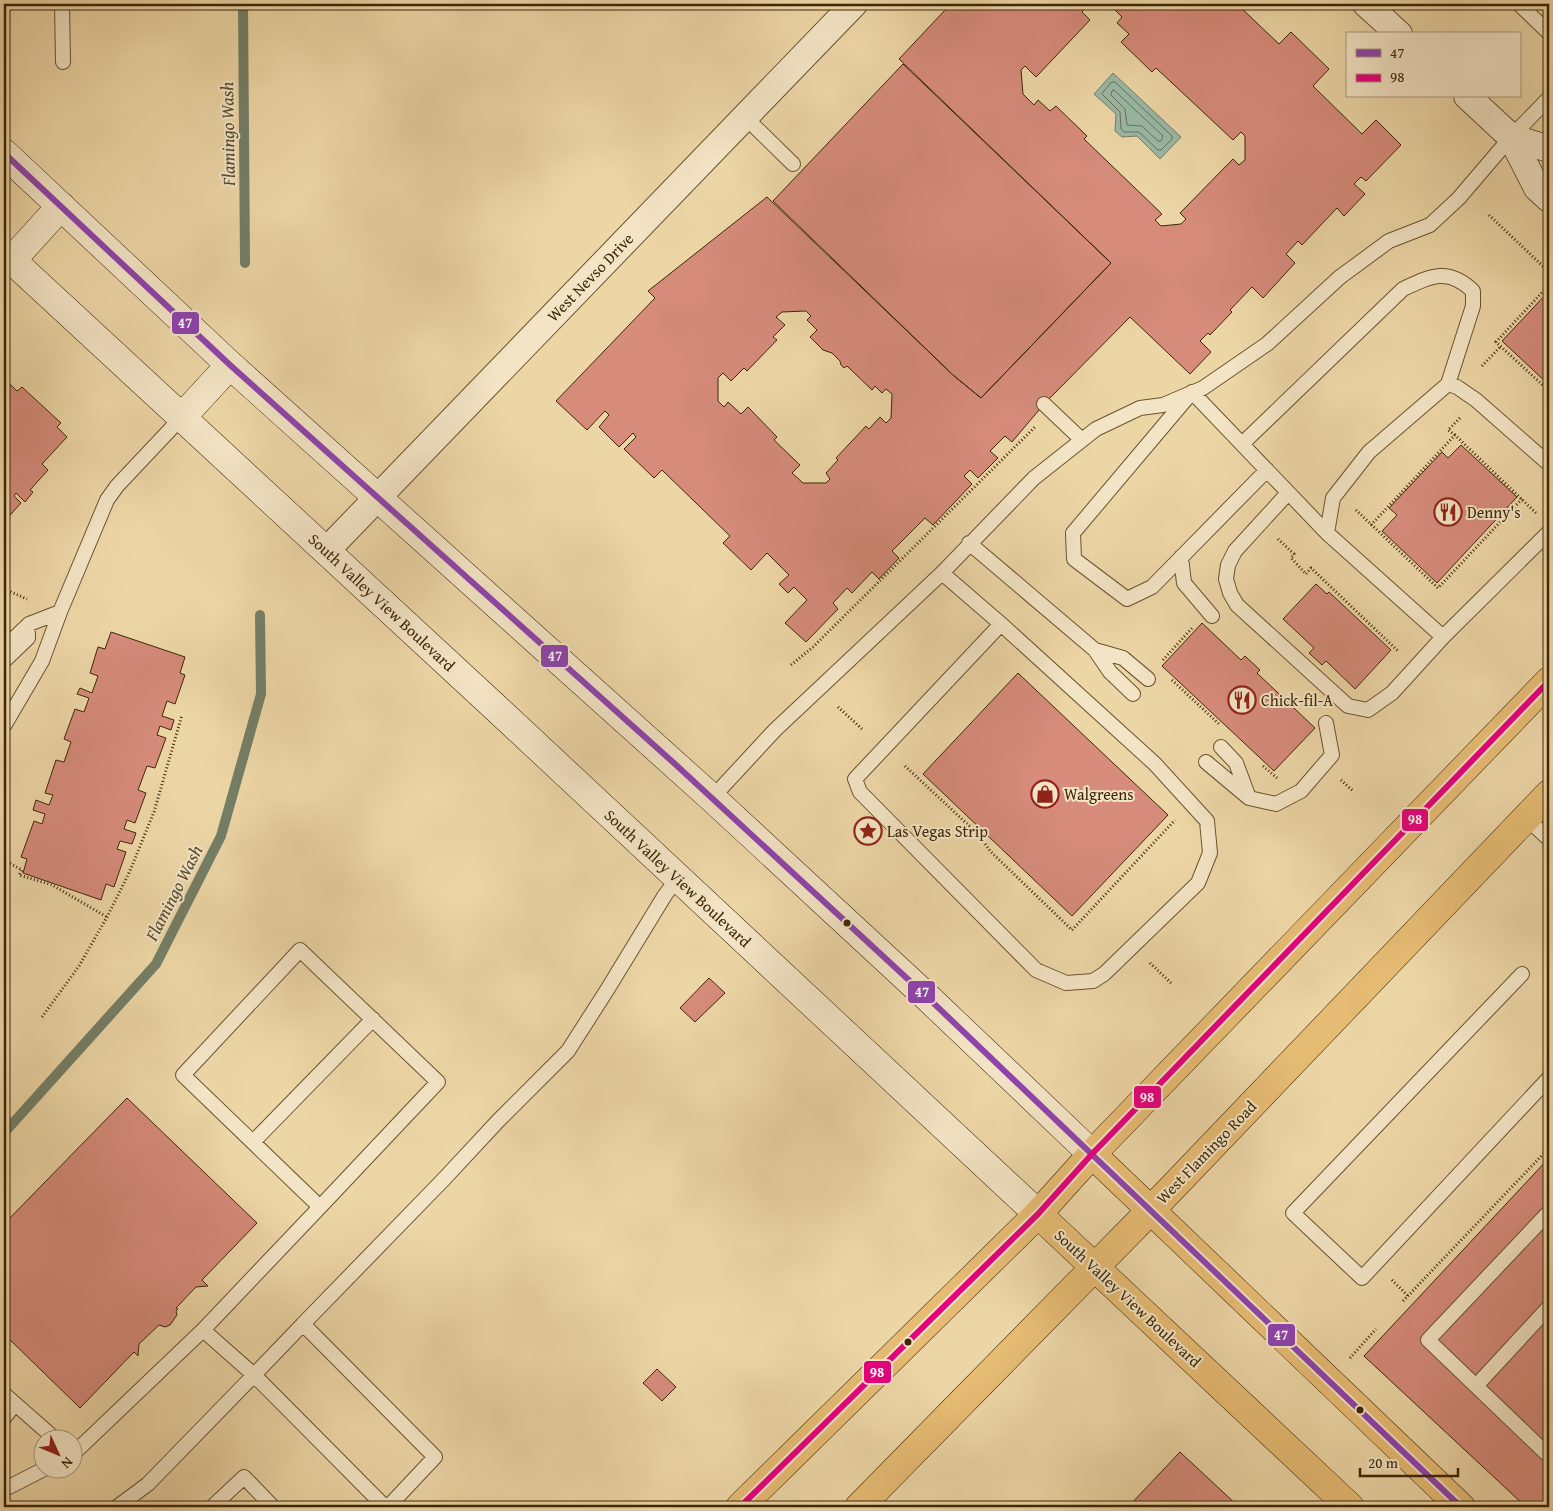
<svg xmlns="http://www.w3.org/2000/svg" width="1553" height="1511" font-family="'Gentium Book Plus',serif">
	<rect width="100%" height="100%" fill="#edd6a6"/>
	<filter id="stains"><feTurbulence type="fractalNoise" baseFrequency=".004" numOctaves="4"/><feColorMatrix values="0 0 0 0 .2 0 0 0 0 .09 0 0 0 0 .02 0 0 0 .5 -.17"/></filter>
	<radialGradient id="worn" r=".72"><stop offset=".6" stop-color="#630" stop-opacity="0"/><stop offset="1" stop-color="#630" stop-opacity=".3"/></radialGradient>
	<!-- water -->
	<path fill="#99b9a6" stroke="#747f66" d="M1113 73 1181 137 1160 159 1137 136 1122 137 1115 131 1116 114 1094 94Z"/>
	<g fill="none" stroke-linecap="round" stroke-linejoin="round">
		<!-- shore -->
		<path stroke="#6b7056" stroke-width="1" d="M1112 82H1115L1172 136V139L1161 150H1158L1139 132H1124L1121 129 1120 112 1102 94Z
			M1113 90 1115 91 1163 136 1161 141H1158L1142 126 1127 125 1125 109 1111 95Z"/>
		<!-- stream -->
		<path stroke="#747f66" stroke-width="10" d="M243 4 245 263
			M4 1133 156 964 221 836 261 694 260 615"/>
	</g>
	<!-- building -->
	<path fill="#d68b7b" stroke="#3d2707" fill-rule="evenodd" d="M941 4H1237L1279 44 1291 32 1329 69 1313 86 1362 134 1376 120 1401 145 1366 181 1361 177 1354 184 1365 194 1344 216 1337 208 1302 245 1298 241 1286 254 1295 263 1263 298 1252 287 1230 310 1232 312 1210 335 1208 333 1200 341 1211 352 1190 374 1130 317 1044 404 1012 442 1005 436 990 451 998 458 978 478 970 470 964 476 972 484 933 525 925 518 892 551 899 558 879 579 872 572 852 593 847 588 833 603 838 609 806 642 785 623 807 600 794 587 788 593 779 584 789 575 767 553 751 570 723 543 730 536 662 470 654 478 624 449 636 437 633 433 619 447 599 427 609 415 605 411 587 430 556 401 655 298 648 291 767 197 953 375 981 398 1111 263 899 59 946 9ZM1109 4 1122 17 1117 23 1129 34 1121 42 1152 72 1156 68 1233 140 1241 132 1245 136V160L1239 165 1233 159 1180 213 1186 219 1181 224 1161 226 1155 220 1162 214 1084 139 1087 136 1056 106 1050 111 1038 100 1034 105 1023 94 1021 70 1025 66 1036 77 1090 20 1082 12 1086 7ZM806 311 811 316 807 320 817 330 810 337 823 350 832 353 840 361 841 365 844 368 847 366 872 390 875 386 882 393 886 389 892 394 891 418 886 423 880 417 869 429 866 426 836 458 838 460 826 473 830 479 826 483H803L792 473 800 465 774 440 777 437 748 407 741 414 728 402 724 407 718 401V378L723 373 731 381 744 368 747 371 777 340 773 337 785 325 776 317 782 312Z
		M903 64 1111 263 981 398 953 375 773 201Z
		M1549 291V385L1502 341Z
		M6 380 17 391 22 387 61 423 57 427 67 437 42 464 48 470 30 490 33 492 25 502 16 493 14 496 21 503 4 522V382Z
		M1461 445 1517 497 1437 583 1382 531 1397 515 1389 508 1442 452 1448 458Z
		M1316 584 1327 594 1329 592 1391 650 1355 689 1326 661 1322 665 1309 653 1314 648 1283 619Z
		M1202 623 1241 660 1245 656 1260 670 1257 673 1315 728 1274 771 1162 666Z
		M111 632 185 657 180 673 185 675 175 704 167 701 162 716 174 720 171 730 160 726 157 735 166 738 155 768 147 766 138 790 146 793 135 823 127 820 124 829 136 833 132 844 120 841 117 849 126 852 114 887 106 884 101 900 23 873 27 859 21 857 34 821 42 824 45 814 33 810 36 800 49 805 53 795 45 793 56 760 64 762 71 742 64 739 75 709 84 712 89 698 77 694 80 688 92 693 98 676 90 673 98 647 105 649Z
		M1018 673 1168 815 1072 916 923 774Z
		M709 978 725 993 695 1022 680 1008Z
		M127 1098 257 1223 202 1280 208 1286 196 1287 176 1308 178 1309 176 1311 177 1315 170 1325 165 1327 159 1325 139 1344 138 1356 134 1352 80 1408 4 1334V1224Z
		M1549 1158V1507H1526L1364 1356Z
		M657 1369 676 1387 662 1401 643 1383Z
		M1180 1452 1239 1507H1128Z"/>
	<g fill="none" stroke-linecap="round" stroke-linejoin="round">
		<!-- lane casing -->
		<g stroke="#69532f" stroke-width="16">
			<path id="lane" d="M62 4 63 62
				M1519 4 1549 33
				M745 117 793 164
				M1044 404 1082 440
				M1242 444 1403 289C1431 276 1448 267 1473 291V306L1448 384
				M1549 464 1476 400 1457 387 1448 384 1369 452 1333 498 1327 533 1443 637 1549 532
				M1267 470 1152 587 1127 599 1074 559 1073 533 1192 392 1327 533
				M1288 493 1235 551 1228 565 1226 579 1230 593 1237 605 1348 706 1368 710 1392 693 1443 637
				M969 543 1095 650 1110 672 1133 694
				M1181 557 1184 583 1212 616
				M942 573 1001 624 1155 764 1207 821 1210 853 1198 883 1104 974 1093 981 1066 983 1036 970 860 792 855 779 1001 624
				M4 648 29 624 60 612
				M1095 650 1123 658 1148 679
				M4 661 28 638V633
				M4 726 42 661 60 612 107 500 117 486 182 417
				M1221 747 1236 763 1249 798
				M1206 762 1249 798 1276 804 1301 791 1332 755 1326 723
				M712 798 775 730 942 573 1034 478 1096 429 1140 408 1163 405 1203 388 1267 344 1340 277 1389 241 1430 225 1459 198 1511 137 1549 98
				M1526 818 1549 839
				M1522 974 1293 1213 1362 1278 1549 1078
				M253 1142 373 1019
				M1549 1212 1428 1340 1549 1456
				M303 1324 444 1179 498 1121 568 1051 607 990 665 895 678 878
				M1476 1386 1549 1307
				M4 1394 54 1438
				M4 1418 15 1404
				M72 1455 203 1330
				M4 1487H9L46 1468
				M117 1507 148 1484 254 1375 203 1330 320 1207 183 1075 300 950 438 1082 320 1207
				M212 1507 244 1477 273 1507
				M385 1507 254 1375 303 1324 435 1457 388 1507"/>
		</g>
		<!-- street casing -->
		<g stroke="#69532f" stroke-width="28">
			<path id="street" d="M1366 4 1399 34
				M1467 96 1511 137 1537 188 1549 199
				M1511 137 1549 149
				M326 551 854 4"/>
		</g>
		<!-- secondary casing -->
		<g stroke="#3d2707" stroke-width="29">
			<path id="secondary" d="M4 153 230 365 712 798 925 995 1092 1154
				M4 253 496 708 1038 1214
				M12 260 61 206
				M182 417 230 365"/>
		</g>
		<!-- primary casing -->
		<g stroke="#3d2707" stroke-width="29">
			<path id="primary" d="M1092 1154 1461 1507
				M1038 1214 1350 1507
				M740 1507 1038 1214 1092 1154 1549 681
				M859 1507 1150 1211 1549 794"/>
		</g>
		<!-- path -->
		<path stroke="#3d2707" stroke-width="3" stroke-dasharray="1 2.5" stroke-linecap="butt" d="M1489 215 1549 272
			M1549 285 1496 342 1549 391
			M1482 366 1501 346
			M1455 435 1448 430 1460 418
			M1356 510 1438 588 1522 499
			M1371 525 1455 435 1537 514
			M1278 539 1294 554 1291 558 1306 574 1311 568 1398 651
			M4 589 27 599
			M1163 660 1192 628
			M791 665 813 647 1035 427
			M1172 680 1219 724
			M838 707 862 729
			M905 766 979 835 990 851 1072 930 1175 820
			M1263 766 1277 778
			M1341 780 1353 791
			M4 860 22 870 19 875 52 885 107 917
			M1150 963 1171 983
			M42 1017 79 966 107 917 129 873 154 812 182 715
			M1392 1280 1408 1296
			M1403 1301 1549 1148
			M1350 1358 1376 1329"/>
		<!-- lane -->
		<use href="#lane" stroke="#f3e4c5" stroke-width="14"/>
		<!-- street -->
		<use href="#street" stroke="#f3e4c5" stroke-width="26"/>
		<!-- secondary -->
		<use href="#secondary" stroke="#f3e4c5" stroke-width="28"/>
		<!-- primary -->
		<use href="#primary" stroke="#e6bb73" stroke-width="28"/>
		<!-- bus-1 casing -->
		<g stroke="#f3e4c5" stroke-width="10">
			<path id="bus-1" d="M4 153 230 365 675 764 925 995 1461 1507"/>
		</g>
		<!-- bus-2 casing -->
		<g stroke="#f3e4c5" stroke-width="10">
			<path id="bus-2" d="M740 1507 1038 1214 1092 1154 1549 681"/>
		</g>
		<!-- bus-1 -->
		<use href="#bus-1" stroke="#8e44ad" stroke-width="6"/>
		<!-- bus-2 -->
		<use href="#bus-2" stroke="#e5007d" stroke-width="6"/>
	</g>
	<!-- icons -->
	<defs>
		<g id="restaurant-ring" transform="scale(1.4375)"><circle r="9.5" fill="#f3e4c5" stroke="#8f2418" stroke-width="1.5"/><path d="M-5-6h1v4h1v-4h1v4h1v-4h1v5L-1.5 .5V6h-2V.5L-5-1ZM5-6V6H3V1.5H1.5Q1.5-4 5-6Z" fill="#8f2418"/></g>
		<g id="shop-ring" transform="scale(1.4375)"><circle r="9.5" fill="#f3e4c5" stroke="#8f2418" stroke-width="1.5"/><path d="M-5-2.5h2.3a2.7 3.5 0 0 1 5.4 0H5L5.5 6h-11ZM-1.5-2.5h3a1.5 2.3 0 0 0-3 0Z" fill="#8f2418"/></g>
		<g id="sight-ring" transform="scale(1.4375)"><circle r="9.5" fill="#f3e4c5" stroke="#8f2418" stroke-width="1.5"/><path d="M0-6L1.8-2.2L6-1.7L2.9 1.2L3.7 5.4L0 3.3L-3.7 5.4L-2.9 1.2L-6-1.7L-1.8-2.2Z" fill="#8f2418"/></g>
	</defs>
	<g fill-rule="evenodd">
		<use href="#restaurant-ring" x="1448" y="512"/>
		<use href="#restaurant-ring" x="1242" y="700"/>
		<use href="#shop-ring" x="1045" y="794"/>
		<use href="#sight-ring" x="868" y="831"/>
	</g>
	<!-- markers -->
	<g fill="#3d2707" stroke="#f3e4c5" stroke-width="2">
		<circle cx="847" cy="923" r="4.5"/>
		<circle cx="908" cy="1342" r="4.5"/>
		<circle cx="1360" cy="1410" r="4.5"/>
	</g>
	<g text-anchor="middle" stroke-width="4" stroke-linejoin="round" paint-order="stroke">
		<!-- street labels -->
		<g font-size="16" fill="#3d2707" stroke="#f3e4c5">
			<text transform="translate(590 277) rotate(-46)" y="6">West Nevso Drive</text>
			<text transform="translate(382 602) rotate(43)" y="6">South Valley View Boulevard</text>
			<text transform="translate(678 878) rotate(43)" y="6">South Valley View Boulevard</text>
			<text transform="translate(1206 1152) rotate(-46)" y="6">West Flamingo Road</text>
			<text transform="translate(1128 1298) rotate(43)" y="6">South Valley View Boulevard</text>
		</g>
		<!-- poi labels -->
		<g font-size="16" fill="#3d2707" stroke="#f3e4c5" text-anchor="start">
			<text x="1467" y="518">Denny's</text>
			<text x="1261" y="706">Chick-fil-A</text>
			<text x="1064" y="800">Walgreens</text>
			<text x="887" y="837">Las Vegas Strip</text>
		</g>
		<!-- water labels -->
		<g font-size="18" font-style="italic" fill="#544c2f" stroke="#f3e4c5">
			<text transform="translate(228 134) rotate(-91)" y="6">Flamingo Wash</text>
			<text transform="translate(174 893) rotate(-63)" y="6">Flamingo Wash</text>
		</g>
	</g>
	<g stroke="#f3e4c5" stroke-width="2">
		<rect x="171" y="311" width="29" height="24" rx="5" fill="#8e44ad"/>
		<rect x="540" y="644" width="29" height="24" rx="5" fill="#8e44ad"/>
		<rect x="1401" y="808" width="28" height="24" rx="5" fill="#e5007d"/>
		<rect x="907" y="980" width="29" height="24" rx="5" fill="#8e44ad"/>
		<rect x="1133" y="1085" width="29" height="24" rx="5" fill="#e5007d"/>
		<rect x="1267" y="1323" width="29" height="24" rx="5" fill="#8e44ad"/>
		<rect x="863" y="1360" width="29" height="24" rx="5" fill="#e5007d"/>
	</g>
	<g font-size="14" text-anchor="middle" font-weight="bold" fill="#fff">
		<text x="185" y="328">47</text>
		<text x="555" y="661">47</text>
		<text x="1415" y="824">98</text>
		<text x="922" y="997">47</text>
		<text x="1147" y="1102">98</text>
		<text x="1281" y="1340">47</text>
		<text x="877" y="1377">98</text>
	</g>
	<!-- margin -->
	<rect width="1553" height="1511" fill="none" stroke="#edd6a6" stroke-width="20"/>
	<rect x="5" y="5" width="1543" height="1501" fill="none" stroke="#3d2707" stroke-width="2.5"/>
	<rect x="10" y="10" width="1533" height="1491" fill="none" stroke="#3d2707"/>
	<!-- legend -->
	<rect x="1346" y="32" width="175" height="65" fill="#f3e4c5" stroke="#aa9879"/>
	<rect x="1356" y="49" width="25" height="8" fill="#8e44ad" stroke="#aa9879"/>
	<text x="1390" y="58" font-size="15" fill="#3d2707">47</text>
	<rect x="1356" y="74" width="25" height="8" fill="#e5007d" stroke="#aa9879"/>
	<text x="1390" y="82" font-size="15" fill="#3d2707">98</text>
	<!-- north arrow -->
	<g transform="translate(58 1454) rotate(134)"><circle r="24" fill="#f3e4c5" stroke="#aa9879"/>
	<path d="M0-4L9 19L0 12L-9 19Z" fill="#8f2418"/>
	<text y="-8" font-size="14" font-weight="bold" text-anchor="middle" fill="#3d2707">N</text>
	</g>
	<!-- scale -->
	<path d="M1360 1468v8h98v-8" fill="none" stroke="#3d2707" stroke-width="2.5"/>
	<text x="1368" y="1468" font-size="15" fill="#3d2707" stroke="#f3e4c5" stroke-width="4" paint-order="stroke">20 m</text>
	<rect width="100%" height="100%" filter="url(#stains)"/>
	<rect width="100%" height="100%" fill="url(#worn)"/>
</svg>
